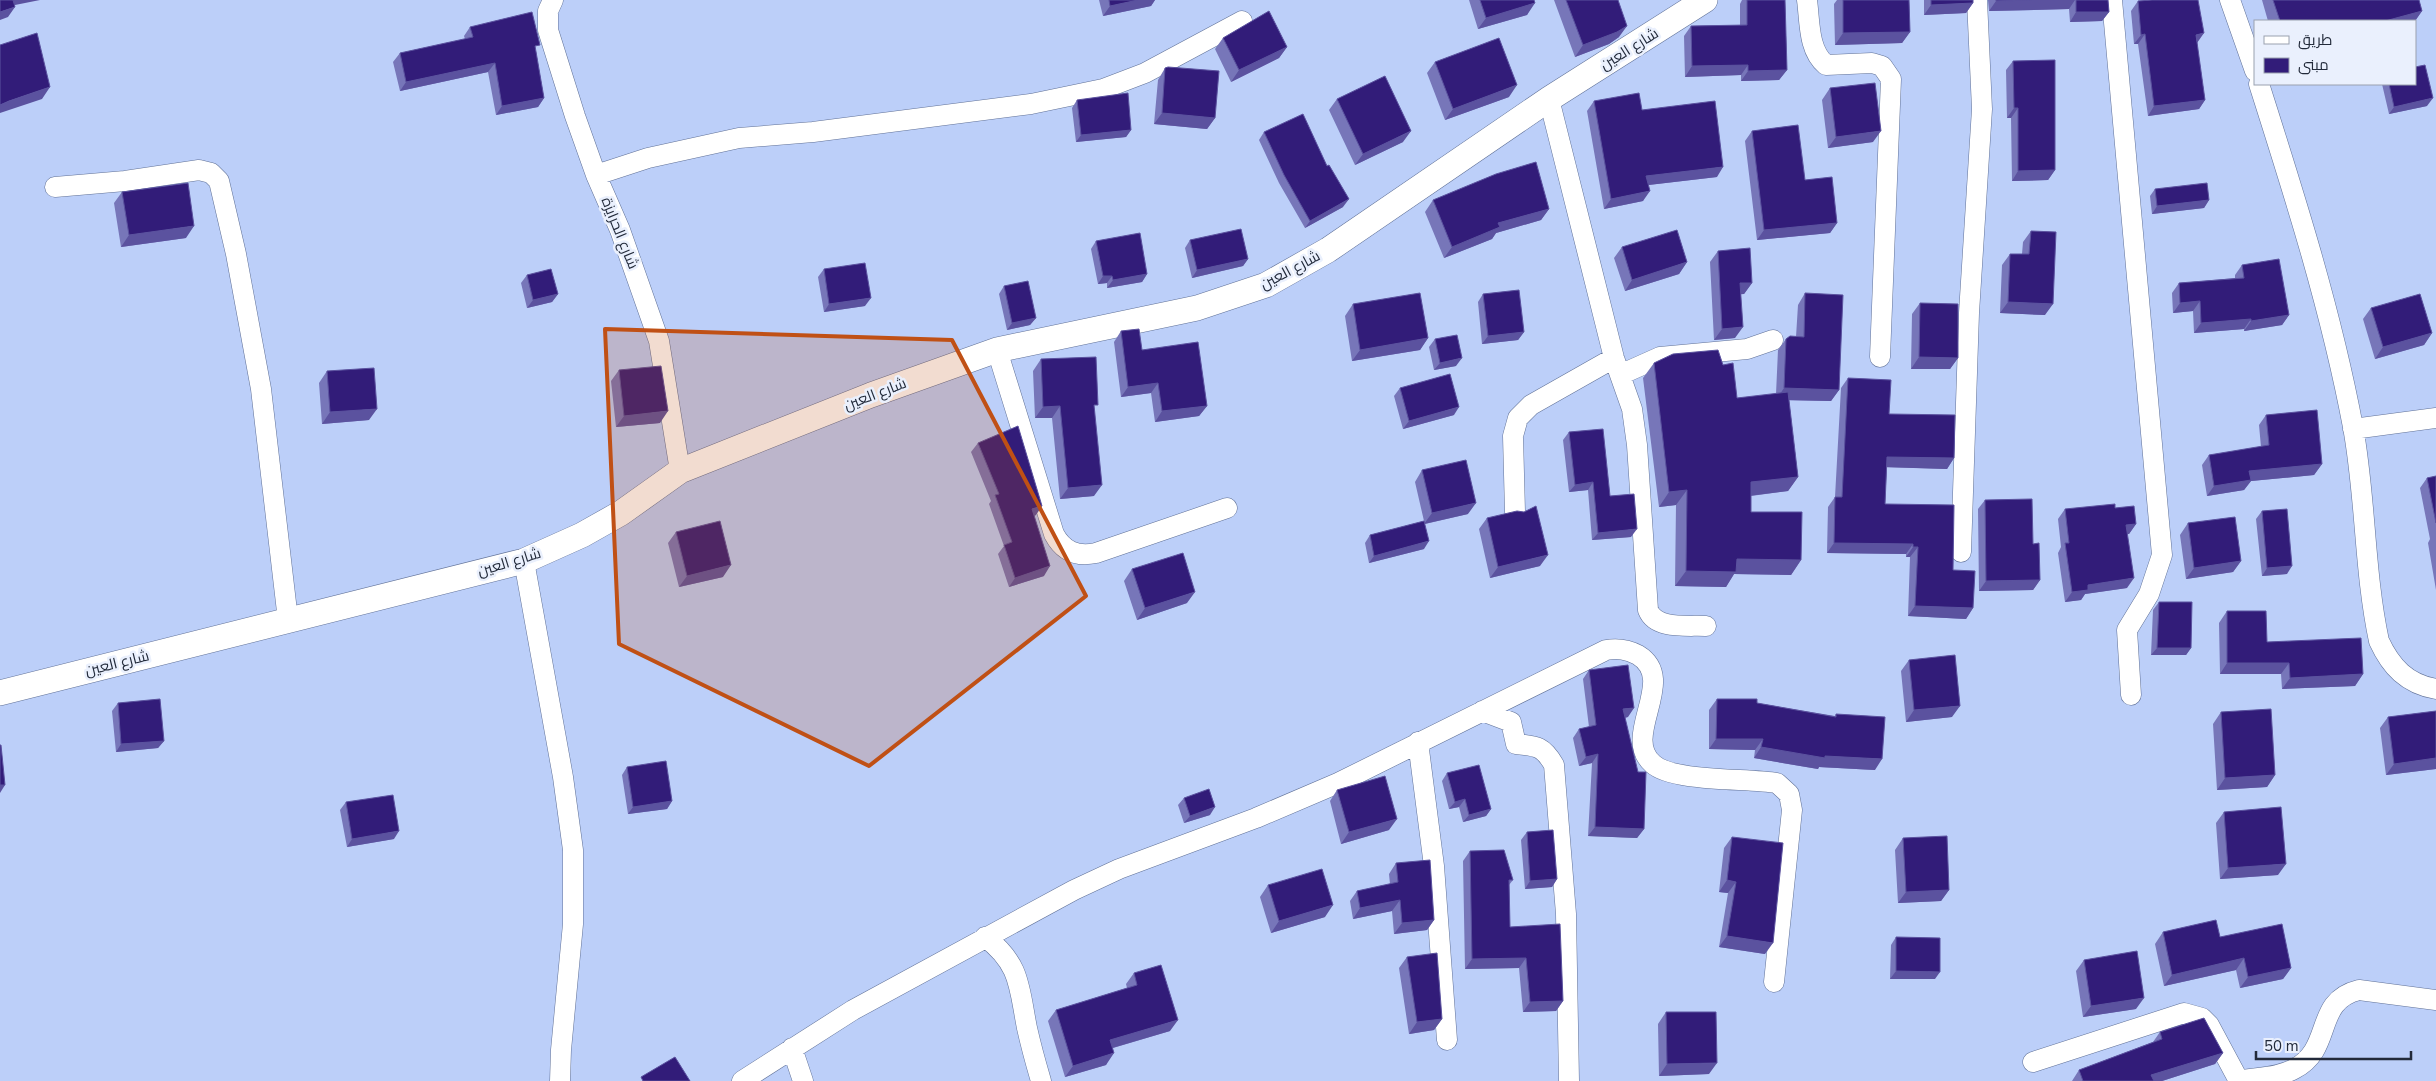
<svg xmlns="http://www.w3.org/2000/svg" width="2436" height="1081" font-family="'Nunito Sans',Cairo,sans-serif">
	<rect width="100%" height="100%" fill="#bccff9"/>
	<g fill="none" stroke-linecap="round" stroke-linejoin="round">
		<!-- minor casing -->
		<g stroke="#607197" stroke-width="21">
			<path id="minor" d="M553 0 548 11V30L575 116 596 175 620 230 659 341 680 471
				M1807 0C1810 22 1808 50 1826 65L1872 63 1882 66 1891 79 1880 357
				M2112 0 2162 555 2149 594 2127 630 2131 695
				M2230 0 2255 71
				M2259 84C2295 197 2331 310 2353 427 2366 498 2364 571 2379 641 2391 667 2407 684 2436 689
				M1549 99 1614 358 1632 409 1637 445 1648 610C1656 630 1687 625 1706 626
				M596 175 648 158 739 138 813 132 1031 104 1103 89 1145 73 1242 21
				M55 187 125 181 199 170 211 173 219 181 236 254 261 389 288 620
				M997 350 1054 534C1063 551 1077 557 1096 553L1227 508
				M1622 374 1660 357 1747 349 1773 340
				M2353 429 2436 418
				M1515 512 1513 436 1518 418 1531 405 1614 358
				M1961 552 1969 313 1982 109 1977 0
				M524 561 563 777 573 850V924L561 1050 560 1081
				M1482 711 1511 722 1516 744C1537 746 1543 746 1554 765L1566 914 1569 1081
				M1418 742 1434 866 1447 1040
				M985 937C1021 964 1019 988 1027 1028 1031 1046 1036 1064 1041 1081
				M792 1048 803 1081
				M2033 1062 2184 1013 2202 1018 2209 1025 2239 1081
				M742 1081 853 1010 1074 890 1119 869 1256 818 1338 783 1606 650C1618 648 1627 649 1638 655 1679 680 1620 736 1653 764 1673 782 1747 778 1777 783L1789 794 1792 810 1774 982
				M2237 1081C2256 1077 2278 1078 2294 1069 2334 1049 2313 1001 2359 990L2436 1000"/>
		</g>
		<!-- tertiary casing -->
		<g stroke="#607197" stroke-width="26">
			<path id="tertiary" d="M0 693 524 561 582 535 621 513 680 471 871 395 997 350 1197 308 1266 285 1328 250 1549 99 1705 0"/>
		</g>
		<!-- minor -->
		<use href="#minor" stroke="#fff" stroke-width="20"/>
		<!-- tertiary -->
		<use href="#tertiary" stroke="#fff" stroke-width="25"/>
	</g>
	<!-- wall -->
	<path fill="#7776b9" d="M1099 0H1155L1151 6 1103 16Z
		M1469 0H1534L1527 15 1478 29Z
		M1554 0H1618L1619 37 1609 44 1575 57Z
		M1742 0H1785L1787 70 1779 80 1741 81V75L1685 77 1684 36 1691 26 1740 25V4Z
		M1837 0H1909L1910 32 1902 43 1835 45 1834 4Z
		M1924 0H1973V3L1966 13 1924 15Z
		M1988 0H2108L2109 12 2102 21 2070 22 2069 9 1989 11Z
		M2262 0H2419L2422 11 2415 21H2268Z
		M2138 1 2197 43 2205 100 2199 109 2148 116 2138 44H2134L2131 11Z
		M470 27 536 51 544 98 538 107 496 115 488 72 400 91 393 62 400 53 465 39 464 36Z
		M1223 38 1287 47 1279 58 1231 82 1215 49Z
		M2013 61 2055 170 2048 180 2012 181 2011 118H2007L2006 70Z
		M1435 62 1509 97 1445 120 1427 73Z
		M1165 68 1215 118 1207 129 1154 124 1158 80Z
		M2382 84H2415L2427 106 2389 114Z
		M1830 88 1873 142 1828 148 1822 100Z
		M1337 99 1403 142 1355 165 1329 110Z
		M1077 100 1131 130 1126 137 1076 142 1072 108Z
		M1594 101 1642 110 1717 177 1648 185 1643 201 1604 209 1587 111Z
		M1752 131 1805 180 1837 223 1830 233 1757 240 1745 141Z
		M1264 132 1343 207 1305 228 1279 183 1259 140Z
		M2155 189 2209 200 2204 208 2152 214 2150 196Z
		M122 192 186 238 121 247 114 203Z
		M1433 200 1549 209 1541 220 1496 233 1492 239 1444 258 1425 212Z
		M2031 231 2045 315 2000 313 2002 265 2010 254H2022L2023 242Z
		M1190 240 1248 259 1243 266 1192 278 1185 248Z
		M1096 241 1147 274 1142 282 1107 288V283L1098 284 1091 249Z
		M1622 247 1687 262 1679 274 1625 291 1614 258Z
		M1718 251 1752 283 1744 294H1741L1735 338 1714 340 1710 262Z
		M2242 265 2289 315 2282 325 2244 331V329L2194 333 2193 311 2173 313 2172 293 2179 283 2235 278V275Z
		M824 269 865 306 824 312 818 277Z
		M527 275 558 294 552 302 527 308 521 283Z
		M1004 286 1036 318 1030 325 1007 330 999 294Z
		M1805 293 1839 390 1831 401 1789 400 1798 477 1788 491 1751 496V512L1801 560 1791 575 1734 574 1726 587 1675 586 1676 505 1659 507 1643 378 1654 363 1723 365 1737 398 1776 394 1778 350 1786 339 1796 337 1798 305Z
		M1483 294 1524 332 1518 340 1482 344 1478 302Z
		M1920 303 1958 358 1950 369H1911L1912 314Z
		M1353 304 1428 338 1420 350 1352 361 1345 316Z
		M2371 308 2432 333 2424 345 2375 359 2363 319Z
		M1121 331 1207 406 1199 416 1155 422 1151 393 1121 397 1114 342Z
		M1435 339 1456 366 1434 370 1429 347Z
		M1041 359 1095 409 1094 496 1060 499 1052 418H1035L1033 371Z
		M619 370 660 423 616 427 611 381Z
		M327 371 369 420 322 424 319 383Z
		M1848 378 1889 414 1954 458 1947 469 1887 467 1885 504 1953 570 1973 608 1966 619 1908 616 1910 557H1906V554L1827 553 1828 507 1835 497 1841 388Z
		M1400 388 1454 415 1403 429 1394 396Z
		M2266 415 2322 464 2314 475 2251 481 2244 490 2207 496 2202 465 2209 455 2261 447 2259 425Z
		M1569 432 1610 496 1631 537 1592 540 1588 490 1569 492 1563 440Z
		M978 443 1036 515 1034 516 1044 576 1009 587 998 554 1004 546 989 504 991 501 971 452Z
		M1422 470 1468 514 1425 524 1424 549 1369 563 1365 543 1370 535 1424 521 1415 482Z
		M2436 476V590L2428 543 2430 539 2420 488 2427 478Z
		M1985 500 2033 544 2040 580 2033 590 1979 591 1978 509Z
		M2115 508 2136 524 2129 534H2127V588L2085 594 2081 600 2065 602 2058 553 2061 547 2058 519 2065 509Z
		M2262 511 2287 574 2262 576 2256 519Z
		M1487 518 1540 566 1490 578 1479 529Z
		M2188 523 2241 561 2233 572 2186 579 2180 535Z
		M676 532 723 577 679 587 668 543Z
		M1132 569 1187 603 1137 620 1124 581Z
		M2159 602 2191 648 2186 655H2151L2153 610Z
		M2227 611 2267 642 2363 674 2355 686 2282 689 2281 674H2220L2219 623Z
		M1909 660 1952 717 1906 722 1901 671Z
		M1589 670 1628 717 1625 718 1644 829 1637 838 1588 836 1592 763 1579 766 1573 738 1579 729 1589 727 1583 679Z
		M1717 699 1757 703 1835 716 1836 714 1875 770 1819 767 1818 769 1754 758 1755 750 1709 749V710Z
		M118 703 164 741 158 748 116 752 112 711Z
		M2436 711V769L2386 775 2380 728 2388 717Z
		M2221 712 2275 775 2267 787 2217 790 2213 724Z
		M627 767 672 801 667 809 628 814 622 775Z
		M1447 773 1491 809 1486 816 1463 822 1459 807 1449 809 1442 781Z
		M1337 790 1389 830 1341 844 1330 801Z
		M1184 798 1210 815 1184 823 1178 805Z
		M346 802 394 839 347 847 340 810Z
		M2224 812 2278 875 2220 879 2216 823Z
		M1527 832 1557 879 1552 887 1525 889 1521 840Z
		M1732 837 1765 954 1719 947 1728 893 1719 892 1724 848Z
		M1903 838 1949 890 1941 901 1898 903 1895 850Z
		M1470 851 1513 880 1509 885 1510 927 1563 1001 1556 1011 1523 1012 1519 968 1465 969 1463 861Z
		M1396 863 1434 920 1427 930 1394 934 1392 911 1353 919 1350 901 1357 891 1390 884 1389 874Z
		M1268 885 1325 917 1271 933 1260 897Z
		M2163 932 2220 937 2291 968 2283 979 2240 988 2236 970 2164 986 2155 944Z
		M1896 937 1935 979H1890L1891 945Z
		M1407 957 1442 1019 1434 1030 1409 1034 1399 968Z
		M2084 960 2136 1009 2083 1017 2076 971Z
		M1134 973 1170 1031 1113 1048 1106 1065 1065 1077 1048 1021 1056 1010 1127 988 1126 984Z
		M1666 1012 1709 1074 1659 1076 1658 1024Z
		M2160 1032 2223 1053 2215 1064 2162 1081H2072L2079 1070 2153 1042Z"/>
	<!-- shaded-wall -->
	<path fill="#5b529f" d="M10 0H40L5 7Z
		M1138 0H1155L1151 6 1103 16 1110 6Z
		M2032 0H2075L2069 9 1989 11 1996 1Z
		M1535 3 1527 15 1478 29 1486 18Z
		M1973 3 1966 13 1924 15 1931 5Z
		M15 7 8 17 0 20V12Z
		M2422 11 2415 21H2385Z
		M2076 12H2109L2102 21 2070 22Z
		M1627 26 1619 37 1609 44 1575 57 1583 45Z
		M1910 32 1902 43 1835 45 1843 33Z
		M2204 33 2197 43 2196 35Z
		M2145 34 2138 44H2134L2141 35Z
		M1287 47 1279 58 1231 82 1239 70Z
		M495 63 488 72 400 91 406 82Z
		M1748 65 1741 75 1685 77 1692 66Z
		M1787 70 1779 80 1741 81 1748 71Z
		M1517 85 1509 97 1445 120 1453 109Z
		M50 87 42 99 0 113V105L9 101Z
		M544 98 538 107 496 115 502 106Z
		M2433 98 2427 106 2389 114 2394 107Z
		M2205 100 2199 109 2148 116 2154 106Z
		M2014 108H2018L2011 118H2007Z
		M1162 113 1215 118 1207 129 1154 124Z
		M1131 130 1126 137 1076 142 1081 135Z
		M1411 131 1403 142 1355 165 1363 154Z
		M1881 131 1873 142 1828 148 1836 137Z
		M1723 167 1717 177 1640 186 1646 176Z
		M2055 170 2048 180 2012 181 2018 171Z
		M1650 191 1643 201 1604 209 1611 199Z
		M1349 199 1343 207 1305 228 1310 221Z
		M2209 200 2204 208 2152 214 2157 206Z
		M1549 209 1541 220 1496 233 1492 239 1444 258 1452 247 1498 223Z
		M1837 223 1830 233 1757 240 1764 230Z
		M194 226 186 238 121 247 129 235Z
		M1248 259 1243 266 1192 278 1197 270Z
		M1687 262 1679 274 1625 291 1632 280Z
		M1147 274 1142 282 1107 288 1113 280Z
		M1103 276H1112L1107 283 1098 284Z
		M1740 283H1752L1744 294 1732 295Z
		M558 294 552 302 527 308 533 300Z
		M871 298 865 306 824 312 829 304Z
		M2200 301 2193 311 2173 313 2180 303Z
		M2008 302 2053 304 2045 315 2000 313Z
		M2289 315 2282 325 2244 331 2251 321Z
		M1036 318 1030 325 1007 330 1012 323Z
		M2251 319 2244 329 2194 333 2201 323Z
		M1743 327 1735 338 1714 340 1722 329Z
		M1524 332 1518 340 1482 344 1488 336Z
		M2432 333 2424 345 2375 359 2383 347Z
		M1428 338 1420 350 1352 361 1360 350Z
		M1919 357 1958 358 1950 369H1911Z
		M1462 358 1456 366 1434 370 1440 363Z
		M1158 383 1151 393 1121 397 1128 387Z
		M1784 388 1839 390 1831 401 1776 400Z
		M1060 406 1052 418H1035L1043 407Z
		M1207 406 1199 416 1155 422 1162 411Z
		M1459 407 1454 415 1403 429 1409 421Z
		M377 409 369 420 322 424 330 412Z
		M668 411 660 423 616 427 624 416Z
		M1887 457 1954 458 1947 469 1880 467Z
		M2322 464 2314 475 2251 481 2244 490 2207 496 2214 486 2249 471Z
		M1798 477 1788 491 1740 497 1751 482Z
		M1593 482 1588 490 1569 492 1575 485Z
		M1102 485 1094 496 1060 499 1068 488Z
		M1687 490 1676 505 1659 507 1669 492Z
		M1476 503 1468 514 1424 524 1432 513Z
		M1042 506 1036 515 1025 519 1032 509Z
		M2136 524 2129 534 2119 535 2126 525Z
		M1637 529 1631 537 1592 540 1598 533Z
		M1429 541 1424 549 1369 563 1374 556Z
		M1834 543 1913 544 1906 554 1827 553Z
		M1913 547H1918L1910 557H1906Z
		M1548 555 1540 566 1490 578 1498 567Z
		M1737 559 1801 560 1791 575 1734 574 1726 587 1675 586 1686 571Z
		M2241 561 2233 572 2186 579 2194 568Z
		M731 565 723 577 679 587 687 576Z
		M1050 566 1044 576 1009 587 1015 578Z
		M2292 566 2287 574 2262 576 2267 568Z
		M2134 578 2127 588 2085 594 2081 600 2065 602 2072 592 2088 585Z
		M2040 580 2033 590 1979 591 1986 581Z
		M1195 592 1187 603 1137 620 1145 608Z
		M1915 606 1973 608 1966 619 1908 616Z
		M2157 648H2191L2186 655H2151Z
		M2227 663H2289L2281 674H2220Z
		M2363 674 2355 686 2282 689 2290 678Z
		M1960 706 1952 717 1906 722 1914 710Z
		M1634 708 1628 717 1617 719 1623 709Z
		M1716 739H1763L1755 750 1709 749Z
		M164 741 158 748 116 752 121 744Z
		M1761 747 1825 756 1882 759 1875 770 1819 767 1818 769 1754 758Z
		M1598 754 1592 763 1579 766 1586 757Z
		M2436 758V769L2386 775 2394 764Z
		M2275 775 2267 787 2217 790 2225 778Z
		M0 785H5L0 793Z
		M1465 799 1459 807 1449 809 1455 802Z
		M672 801 667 809 628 814 633 807Z
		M1215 807 1210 815 1184 823 1190 816Z
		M1491 809 1486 816 1463 822 1469 815Z
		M1397 819 1389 830 1341 844 1349 832Z
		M1595 827 1644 829 1637 838 1588 836Z
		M399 831 394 839 347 847 352 839Z
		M2286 864 2278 875 2220 879 2228 868Z
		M1557 879 1552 887 1525 889 1530 881Z
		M1727 880 1736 882 1728 893 1719 892Z
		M1949 890 1941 901 1898 903 1906 892Z
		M1400 900 1392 911 1353 919 1360 908Z
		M1333 905 1325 917 1271 933 1279 921Z
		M1434 920 1427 930 1394 934 1402 923Z
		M1727 936 1773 943 1765 954 1719 947Z
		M1526 958 1519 968 1465 969 1472 959Z
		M2244 958 2236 970 2164 986 2172 975Z
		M2291 968 2283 979 2240 988 2248 977Z
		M1896 971 1940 972 1935 979H1890Z
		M2144 998 2136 1009 2083 1017 2091 1006Z
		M1563 1001 1556 1011 1523 1012 1530 1002Z
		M1442 1019 1434 1030 1409 1034 1417 1022Z
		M1178 1020 1170 1031 1102 1051 1110 1040Z
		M1114 1053 1106 1065 1065 1077 1073 1066Z
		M2223 1053 2215 1064 2162 1081H2147L2151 1075Z
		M1717 1063 1709 1074 1659 1076 1667 1064Z"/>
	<!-- building -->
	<path fill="#321c79" stroke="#5b529f" d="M0 0H13L15 7 0 12Z
		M1109 0H1138L1110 6Z
		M1480 0H1534L1535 3 1486 18Z
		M1566 0H1618L1627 26 1617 32 1583 45Z
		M1747 0H1785L1787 70 1748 71V65L1692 66 1691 26 1747 25Z
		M1843 0H1909L1910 32 1843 33Z
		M1931 0H1973V3L1931 5Z
		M1996 0H2032L1996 1Z
		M2076 0H2108L2109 12H2076Z
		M2152 0H2198L2204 33 2196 35 2205 100 2154 106 2145 34 2141 35 2138 1Z
		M2273 0H2419L2422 11 2385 21H2280Z
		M1269 11 1287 47 1239 70 1223 38Z
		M532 12 540 45 535 46 544 98 502 106 495 63 406 82 400 53 473 37 470 27Z
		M37 33 50 87 9 101 0 105V45Z
		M1499 38 1517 85 1453 109 1435 62Z
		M2055 60V170L2018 171V108H2014L2013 61Z
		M2425 65 2433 98 2394 107 2389 84H2415V67Z
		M1168 67 1219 71 1215 118 1162 113 1165 68Z
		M1385 76 1411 131 1363 154 1337 99Z
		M1875 83 1881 131 1836 137 1830 88Z
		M1128 93 1131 130 1081 135 1077 100Z
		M1639 93 1642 110 1715 101 1723 167 1646 176 1650 191 1611 199 1594 101Z
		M1303 114 1327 166 1329 165 1349 199 1310 221 1284 175 1264 132Z
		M1798 125 1805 180 1832 177 1837 223 1764 230 1752 131Z
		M1536 162 1549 209 1498 223 1500 227 1452 247 1433 200 1496 174Z
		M188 183 194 226 129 235 122 192Z
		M2207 183 2209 200 2157 206 2155 189Z
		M1241 229 1248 259 1197 270 1190 240Z
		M1677 230 1687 262 1632 280 1622 247Z
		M2031 231 2056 232 2053 304 2008 302 2010 254H2029Z
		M1140 233 1147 274 1113 280 1112 276H1103L1096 241Z
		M1750 248 1752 283H1740L1743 327 1722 329 1718 251Z
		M2279 259 2289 315 2251 321V319L2201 323 2200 301 2180 303 2179 283 2244 278 2242 265Z
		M865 263 871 298 829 304 824 269Z
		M551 269 558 294 533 300 527 275Z
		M1028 281 1036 318 1012 323 1004 286Z
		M1519 290 1524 332 1488 336 1483 294Z
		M1420 293 1428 338 1360 350 1353 304Z
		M1805 293 1843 295 1839 390 1784 388 1786 339 1790 336 1804 337Z
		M2420 294 2432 333 2383 347 2371 308Z
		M1920 303 1958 304V358L1919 357Z
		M1139 329 1142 350 1198 342 1207 406 1162 411 1158 383 1128 387 1121 331Z
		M1457 335 1462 358 1440 363 1435 339Z
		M1718 350 1723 365 1733 363 1737 398 1788 392 1798 477 1751 482V512H1802L1801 560 1737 559 1736 572 1686 571 1687 490 1669 492 1654 363 1673 354Z
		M1096 357 1098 405H1094L1102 485 1068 488 1060 406 1043 407 1041 359Z
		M661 366 668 411 624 416 619 370Z
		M374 368 377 409 330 412 327 371Z
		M1450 374 1459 407 1409 421 1400 388Z
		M1848 378 1891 380 1889 414 1955 415 1954 458 1887 457 1885 504 1954 505 1953 570 1975 571 1973 608 1915 606 1918 547H1913V544L1834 543 1835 497H1842Z
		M2317 410 2322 464 2249 471 2251 480 2214 486 2209 455 2269 445 2266 415Z
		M1018 426 1042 506 1032 509 1050 566 1015 578 1004 545 1012 542 995 495 999 494 978 443Z
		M1603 429 1610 496 1634 494 1637 529 1598 533 1593 482 1575 485 1569 432Z
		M1466 460 1476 503 1432 513 1422 470Z
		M2436 476V523L2427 478Z
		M2032 499 2033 544 2039 543 2040 580 1986 581 1985 500Z
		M2115 504V508L2134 506 2136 524 2126 525 2134 578 2088 585V590L2072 592 2065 543H2069L2065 509Z
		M1536 506 1548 555 1498 567 1487 518 1517 511 1524 512Z
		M2287 509 2292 566 2267 568 2262 511Z
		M2235 517 2241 561 2194 568 2188 523Z
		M720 521 731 565 687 576 676 532Z
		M1424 521 1429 541 1374 556 1370 535Z
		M1183 553 1195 592 1145 608 1132 569Z
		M2159 602H2192L2191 648H2157Z
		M2227 611H2266L2267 642 2361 638 2363 674 2290 678 2289 663H2227Z
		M1955 655 1960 706 1914 710 1909 660Z
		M1628 665 1634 708 1623 709 1638 772H1646L1644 829 1595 827 1598 754 1586 757 1579 729 1596 725 1589 670Z
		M160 699 164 741 121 744 118 703Z
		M1717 699H1757V703L1836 717V714L1885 717 1882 759 1825 756V758L1761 747 1763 739H1716Z
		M2271 709 2275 775 2225 778 2221 712Z
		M2436 711V758L2394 764 2388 717Z
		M0 745H1L5 785H0Z
		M666 761 672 801 633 807 627 767Z
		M1479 765 1491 809 1469 815 1465 799 1455 802 1447 773Z
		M1385 776 1397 819 1349 832 1337 790Z
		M1209 789 1215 807 1190 816 1184 798Z
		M393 795 399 831 352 839 346 802Z
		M2281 807 2286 864 2228 868 2224 812Z
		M1553 830 1557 879 1530 881 1527 832Z
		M1947 836 1949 890 1906 892 1903 838Z
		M1732 837 1783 843 1773 943 1727 936 1736 882 1727 880Z
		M1504 850 1513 880H1509L1510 927 1560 924 1563 1001 1530 1002 1526 958 1472 959 1470 851Z
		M1430 860 1434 920 1402 923 1400 900 1360 908 1357 891 1398 882 1396 863Z
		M1322 869 1333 905 1279 921 1268 885Z
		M2216 920 2220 937 2282 924 2291 968 2248 977 2244 958 2172 975 2163 932Z
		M1896 937 1940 938V972L1896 971Z
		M2137 951 2144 998 2091 1006 2084 960Z
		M1437 953 1442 1019 1417 1022 1407 957Z
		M1161 965 1178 1020 1110 1040 1114 1053 1073 1066 1056 1010 1137 985 1134 973Z
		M1666 1012H1716L1717 1063 1667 1064Z
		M2204 1018 2223 1053 2151 1075 2154 1081H2083L2079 1070 2162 1039 2160 1032Z
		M675 1057 690 1081H643L641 1077Z"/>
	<!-- marked area -->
	<path fill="#c05015" fill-opacity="0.2" stroke="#c05015" stroke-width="4" stroke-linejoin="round" d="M605 329 952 340 1086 596 869 766 619 644Z"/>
	<g text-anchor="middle" stroke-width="5" stroke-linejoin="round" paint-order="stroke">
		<!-- street labels -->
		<g font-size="15" fill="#222a3a" stroke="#eaf0fd">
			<text transform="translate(1629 49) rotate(-32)" y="5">شارع العين</text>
			<text transform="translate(620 233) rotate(68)" y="5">شارع الحرايزة</text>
			<text transform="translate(1290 270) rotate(-28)" y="5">شارع العين</text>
			<text transform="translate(875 394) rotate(-21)" y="5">شارع العين</text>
			<text transform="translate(509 562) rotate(-17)" y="5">شارع العين</text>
			<text transform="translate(117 663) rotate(-14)" y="5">شارع العين</text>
		</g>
	</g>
	<!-- legend -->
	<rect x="2254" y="20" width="162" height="65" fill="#eaf0fd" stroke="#9aa1af"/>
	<rect x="2264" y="36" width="25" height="8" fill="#ffffff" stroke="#9aa1af"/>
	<text x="2298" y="45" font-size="15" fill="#222a3a">طريق</text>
	<rect x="2264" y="58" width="25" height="15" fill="#321c79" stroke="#9aa1af"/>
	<text x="2298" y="70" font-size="15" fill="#222a3a">مبنى</text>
	<!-- scale -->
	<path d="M2256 1051v8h155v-8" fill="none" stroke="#222a3a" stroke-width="2.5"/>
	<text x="2264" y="1051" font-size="15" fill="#222a3a" stroke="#eaf0fd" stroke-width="4" paint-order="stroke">50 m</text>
</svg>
